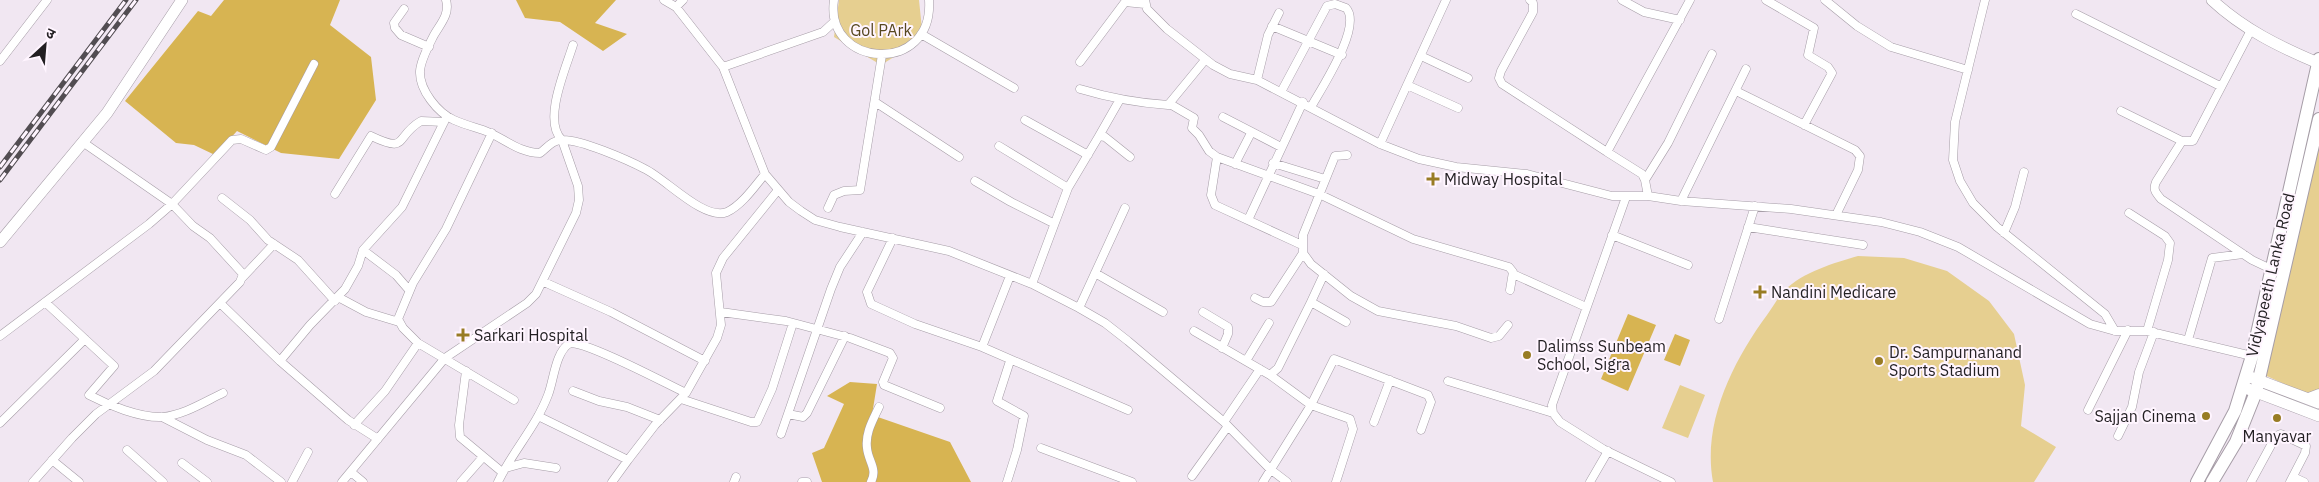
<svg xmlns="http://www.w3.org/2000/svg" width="2319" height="482" font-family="'IBM Plex Sans','Noto Sans Devanagari',sans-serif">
	<rect width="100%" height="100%" fill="#f1e7f2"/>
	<!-- green -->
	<path fill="#e6cf90" d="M839 0H919L923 39 881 65 834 37Z
		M2319 144V400L2258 372Z
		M1858 256 1904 258 1947 271 1989 301 2014 334 2025 385 2021 426 2056 447 2034 482H1713C1702 423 1733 361 1767 315 1773 307 1778 297 1785 290 1803 272 1834 263 1858 256Z
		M1680 385 1705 395 1688 438 1662 428Z"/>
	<!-- water -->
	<path fill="#d7b452" d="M224 0H340L330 25 371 57 376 100 339 159 281 153 237 131 215 155 194 145 176 143 125 101 198 11 211 16Z
		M516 0H616L595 23 627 34 603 51 560 22 525 18Z
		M1628 314 1656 325 1628 391 1601 379Z
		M1675 334 1690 340 1680 366 1664 360Z
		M850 382 877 384 872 415 950 442 971 482H822L812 453 824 448 844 404 827 396Z"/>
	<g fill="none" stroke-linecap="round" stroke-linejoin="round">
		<!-- street casing -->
		<g stroke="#a69da7" stroke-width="9">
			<path id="street" d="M446 0C450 14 441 23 434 35 429 45 421 59 420 71 419 90 438 113 454 120 463 124 474 127 483 130 503 137 518 153 540 153 547 148 552 140 562 140 580 139 628 160 645 169 666 179 704 221 727 212 742 205 755 186 765 174
				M664 0 676 7
				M683 0 676 7 723 67 765 174 789 202 801 211 815 220 840 227 949 251 1032 284 1079 308 1105 323 1128 341 1224 422 1270 469 1287 482
				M834 0C824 68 934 76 929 0
				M1145 0 1147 9 1167 29 1213 65 1230 74 1257 80 1380 144 1419 159 1456 167 1527 174 1612 196H1648L1681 201 1791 209 1881 222 1920 232 1958 247 2090 324 2115 331H2147L2252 356
				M1530 0 1533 3V12L1501 71 1499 78 1502 84 1607 152
				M1622 0 1644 12 1680 20
				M1766 0 1814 28 1808 55 1828 67 1832 73 1804 125
				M1825 0 1857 26 1891 47 1968 70
				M1985 0 1955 122 1953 160 1960 181 1973 203 1997 227 2105 314 2115 331
				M404 9 394 23 395 28 401 35 429 47
				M2076 14 2220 86
				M1272 26 1342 55
				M921 34 1014 88
				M1421 56 1468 78
				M0 61 47 0
				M1080 62 1125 2 1145 4
				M723 67 823 32 835 21
				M1257 80 1268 35 1279 13
				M1407 85 1458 108
				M1080 89C1110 98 1138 103 1168 105L1205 60
				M1736 91 1855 150 1860 156 1858 170 1836 215
				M1281 92 1327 6 1335 4 1346 8C1363 26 1321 89 1311 107
				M875 102 959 157
				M1170 104 1194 118 1192 128 1199 135 1209 151 1217 157 1319 194 1413 239 1509 267 1513 272 1510 290
				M2121 111 2182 141H2193L2251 30
				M1223 117 1281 147
				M1025 120 1088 155
				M492 133 446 229 413 283 398 319 403 328 418 343 514 400
				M1099 136 1119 101
				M2182 141 2156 182C2153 189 2155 192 2161 199L2252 260 2271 269
				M1380 144 1446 0
				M999 146 1068 188
				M1347 155 1335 156 1303 235V253L1311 264 1351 296 1378 311 1456 326 1491 338 1499 336 1508 325
				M1217 157 1211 195 1215 205 1302 245
				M1273 163 1325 179
				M1235 164 1251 133
				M1645 180 1668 143 1712 54
				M975 181 1011 202 1053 223
				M335 194 371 136C409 154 394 137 421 121L444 122
				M1648 196 1645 180 1642 174 1607 152 1690 0
				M1626 197 1552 405 1553 413 1560 422 1603 449 1671 482
				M222 198 250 220 268 240 298 260 335 301
				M1681 201 1746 69
				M828 208 834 195 844 191 860 190 882 55
				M2129 213 2165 236 2170 243 2168 260 2147 331
				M1248 220 1303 102
				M1748 227 1863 245
				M2004 233 2015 207 2024 172
				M1612 235 1688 265
				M893 238 867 292 871 304 915 324 982 347 1128 410
				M363 250 396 275 409 290
				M1095 273 1163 312
				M1513 274 1586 307
				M242 278 274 244
				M544 282 611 312 705 361
				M1032 284 1068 188 1099 136 1105 137 1130 157
				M338 297 366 312 399 322
				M1255 298 1263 302H1271L1303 253
				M45 302 114 366 89 395C108 405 140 418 162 417 184 415 204 402 223 393
				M1311 302 1324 274
				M220 303 280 361
				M1079 308 1125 208
				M721 312 786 321 850 338 890 353 893 358 883 382 884 385 940 408
				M1203 312 1228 327V334L1222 348
				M1719 319 1755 206
				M1194 331 1270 375 1278 368 1311 302 1346 322
				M0 336 149 224 172 204 232 140 241 139 266 150 271 147 314 64
				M2188 340 2212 258 2243 254
				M982 347 1010 276
				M1246 361 1269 323
				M466 371 459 425 460 437 502 472
				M1270 375 1311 405 1350 419 1353 429 1336 482
				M1448 381 1553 413
				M573 391 599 401 627 407 660 420
				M2306 398 2319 393
				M681 399 751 422H757L772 389 793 323
				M2088 410 2128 330
				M788 414 803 417 807 413 845 336
				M538 416 628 460 655 425 686 393 717 338 721 325 716 273 723 258 778 190
				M162 417 207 440 246 455 281 482
				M1224 422 1260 369
				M1374 422 1390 380
				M0 423 85 339
				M354 425 385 391 418 343
				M781 434 831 289 840 267 863 232
				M2118 436 2132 407 2139 372 2154 332
				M378 439 348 420 280 361 310 325 345 289 358 266 363 250 402 207 447 116
				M1041 448 1132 482
				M127 450 163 482
				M52 460 79 482
				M182 463 207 482
				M506 468 524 463 556 468
				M351 472 363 482
				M1192 476 1228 426
				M2293 477 2304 482
				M33 482 72 438 96 414 154 371 240 282 243 274 210 238 193 226 172 204 84 143
				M292 482 308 452
				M342 482 445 358 527 303 536 294 576 213 579 200 578 186 562 140C542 121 566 68 573 45
				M461 482 483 457
				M498 482C512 452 536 427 548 395 554 380 555 352 570 343 588 342 665 383 686 393
				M612 482 628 460
				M734 482 736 477
				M802 482H807
				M871 482C878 469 868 461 867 448 865 433 873 420 879 407
				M1007 482 1017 450 1024 416 997 401 1010 361
				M1263 482 1311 405 1334 359 1428 395 1431 402 1421 430
				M1590 482 1608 451
				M2251 482 2276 436 2281 434 2306 446 2305 453 2290 482"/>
		</g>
		<!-- secondary casing -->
		<g stroke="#a69da7" stroke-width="12">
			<path id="secondary" d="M2212 0C2243 29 2280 47 2318 63
				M0 242 107 113 182 0
				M2250 377 2319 403
				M2243 387 2319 416"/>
		</g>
		<!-- primary casing -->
		<g stroke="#a69da7" stroke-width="14">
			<path id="primary" d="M2197 482 2235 411 2252 356 2319 59
				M2212 482 2236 442 2256 392 2319 119"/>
		</g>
		<!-- street -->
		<use href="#street" stroke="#fff" stroke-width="8"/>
		<!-- secondary -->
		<use href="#secondary" stroke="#fff" stroke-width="11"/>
		<!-- primary -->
		<use href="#primary" stroke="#fff" stroke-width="12"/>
		<!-- rail casing -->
		<g stroke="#524d52" stroke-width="5">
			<path id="rail" d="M0 167 126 0
				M0 180 136 0"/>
		</g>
		<!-- rail -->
		<use href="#rail" stroke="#fff5ff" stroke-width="3" stroke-dasharray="9" stroke-linecap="butt"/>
	</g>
	<!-- markers -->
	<g fill="#987c24" stroke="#fff5ff" stroke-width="2">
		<path d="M1430.5 171.5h5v5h5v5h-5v5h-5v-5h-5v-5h5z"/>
		<path d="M1757.5 284.5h5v5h5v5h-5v5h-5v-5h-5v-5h5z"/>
		<path d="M460.5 327.5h5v5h5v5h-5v5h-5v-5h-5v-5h5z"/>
		<circle cx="1527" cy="355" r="5"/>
		<circle cx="1879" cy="361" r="5"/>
		<circle cx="2206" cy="416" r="5"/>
		<circle cx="2277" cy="418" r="5"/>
	</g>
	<g text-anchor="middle" stroke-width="4" stroke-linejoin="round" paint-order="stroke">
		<!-- park labels -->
		<g font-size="16" fill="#574820" stroke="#fff5ff">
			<text x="881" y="36">Gol PArk</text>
		</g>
		<!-- poi labels -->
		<g font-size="16" fill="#221f22" stroke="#fff5ff" text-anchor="start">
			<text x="1444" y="185">Midway Hospital</text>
			<text x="1771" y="298">Nandini Medicare</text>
			<text x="474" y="341">Sarkari Hospital</text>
			<text x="1537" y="352">Dalimss Sunbeam<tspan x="1537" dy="18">School, Sigra</tspan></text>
			<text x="1889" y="358">Dr. Sampurnanand<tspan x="1889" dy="18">Sports Stadium</tspan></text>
			<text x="2196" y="422" text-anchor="end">Sajjan Cinema</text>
			<text x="2277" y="442" text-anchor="middle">Manyavar</text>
		</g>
		<!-- street labels -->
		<g font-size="16" fill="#221f22" stroke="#fff5ff">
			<text transform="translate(2270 275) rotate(-77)" y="6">Vidyapeeth Lanka Road</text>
		</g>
	</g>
	<!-- north arrow -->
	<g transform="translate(45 45) rotate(26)" stroke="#fff5ff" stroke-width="4" paint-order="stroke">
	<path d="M0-4L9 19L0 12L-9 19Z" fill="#221f22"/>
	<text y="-8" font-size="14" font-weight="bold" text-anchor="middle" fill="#221f22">उ</text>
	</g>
</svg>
